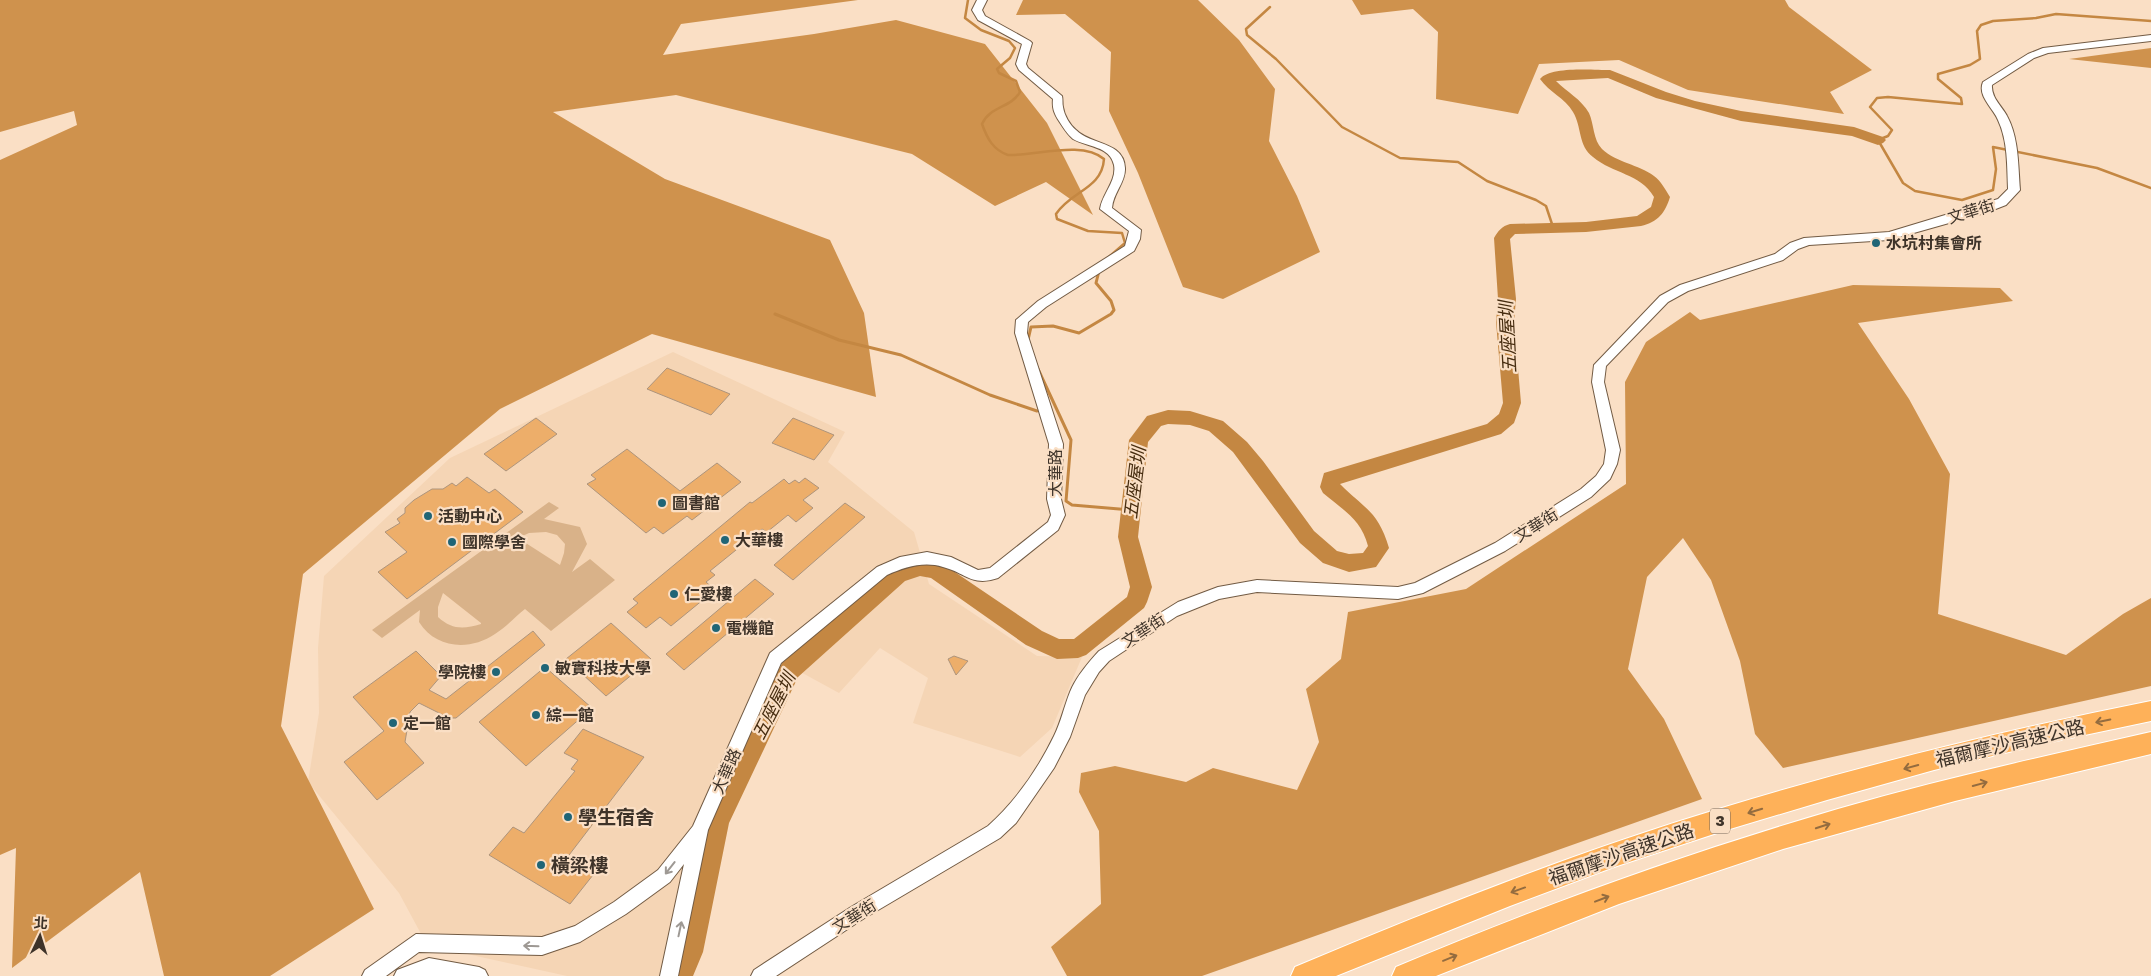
<svg xmlns="http://www.w3.org/2000/svg" width="2151" height="976" font-family="'Golos Text','Noto Sans TC',sans-serif">
	<rect width="100%" height="100%" fill="#fadfc5"/>
	<!-- built -->
	<path fill="#f5d5b5" d="M673 352 845 432 828 462 914 532 929 584 1037 656 1082 657 1052 728 1020 757 913 723 928 678 880 648 839 693 775 658 659 976H567L427 945 399 893 308 782 319 713 318 648 324 576 450 458Z"/>
	<!-- green -->
	<path fill="#d9b289" fill-rule="evenodd" d="M549 502 559 508 544 519 580 527 587 544 572 572 590 559 615 580 551 631 525 609C515 617 506 627 495 634 470 651 436 649 419 622L420 610 382 638 372 630ZM546 532 557 535 565 544 564 553 560 565 518 538 529 533ZM443 593 481 623V624C464 629 452 630 438 617V607Z"/>
	<!-- forest -->
	<path fill="#cf924d" d="M0 0H858L681 24 663 55 814 34 896 20 985 44 1047 123 1093 215 1046 182 995 206 912 154 676 95 553 112 665 179 830 240 864 313 876 397 652 334 500 409 303 574 281 726 374 909 270 976H164L140 872 12 968 16 848 0 855V160L77 125 74 111 0 132Z
		M1023 0H1198L1239 40 1275 89 1269 141 1297 196 1320 252 1223 299 1183 287 1138 173 1109 111 1111 52 1065 14 1016 15Z
		M1352 0H1785L1789 7 1872 70 1830 92 1844 114 1688 90 1619 60 1539 64 1518 114 1436 99 1438 32 1413 9 1361 15Z
		M2151 48V68L2069 59Z
		M1853 285 2000 288 2013 301 1858 323 1909 399 1950 474 1938 614 2066 655 2123 614 2151 598V686L1783 768 1755 734 1740 661 1711 580 1683 538 1647 577 1628 669 1664 719 1702 799 1202 976H1067L1051 947 1101 904 1099 831 1079 792 1081 773 1115 766 1186 782 1213 768 1297 790 1319 742 1306 689 1341 659 1348 612 1466 589 1626 484 1625 382 1646 342 1690 312 1700 320Z"/>
	<g fill="none" stroke-linecap="round" stroke-linejoin="round">
		<!-- stream-far1 -->
		<path stroke="#c48742" stroke-width="2.5" d="M968 0 965 18 981 30 1009 41 1015 48 1010 58 997 69 999 73 1016 81 1020 92C1011 108 990 106 982 124 987 138 993 150 1008 155 1036 156 1082 140 1104 159 1102 189 1071 191 1056 214L1057 219 1088 231 1122 233 1125 243 1110 256
			M1270 7 1246 29 1247 35 1276 59 1342 127 1400 158 1458 162 1487 181 1536 200 1546 206 1553 227
			M2151 21 2056 14 2036 18 1993 21 1981 25 1977 31 1980 59 1970 65 1938 74V79L1961 98 1962 104 1888 97 1877 98 1870 107 1892 130 1888 136 1878 140 1903 183 1915 191 1962 200 1993 190 1996 169 1993 147 2097 168 2151 188"/>
		<!-- stream -->
		<path stroke="#c48742" stroke-width="3" d="M1108 258 1112 255
			M775 314 839 340 901 355 990 395 1037 411
			M1028 340 1031 327 1053 326 1079 333 1111 314 1114 310 1111 301 1096 283 1099 271
			M1038 369 1071 440 1066 501 1072 505 1131 510"/>
		<!-- river -->
		<path fill="#c48742" fill-rule="evenodd" d="M1610 70 1666 92 1695 101 1741 111 1854 127 1883 137 1886 140 1883 143 1878 145 1852 136 1741 121 1656 98 1608 78 1556 81C1567 92 1581 99 1589 113 1594 124 1593 140 1602 149 1617 163 1638 164 1654 176 1661 181 1665 189 1670 197 1665 213 1658 222 1641 226L1586 232 1515 234 1510 239 1516 299 1514 322 1521 403 1514 423 1501 434 1340 484C1365 509 1378 511 1389 548L1376 567 1349 572 1323 563 1300 543 1233 452 1209 431 1190 425 1168 424 1161 426 1148 442 1138 537 1152 587 1147 602 1144 608 1086 655 1078 658 1057 659 1026 645 931 578 920 576 905 581 798 677 729 823 703 952 693 976H667L677 952 705 822 782 663 891 569 919 558 943 564 1042 631 1059 639H1074L1127 597 1130 587 1118 537 1129 440 1147 416 1168 410 1190 411 1223 421 1247 442 1263 461 1314 531 1337 551 1349 554 1363 553 1368 546C1361 519 1343 510 1323 493L1320 487 1324 473 1487 424 1499 414 1503 403 1496 322 1498 299 1494 238C1498 231 1502 226 1510 224L1586 222 1637 216 1651 207 1654 197C1640 173 1613 174 1593 157 1578 146 1582 127 1573 112 1565 98 1549 92 1540 79 1550 66 1594 70 1610 70Z"/>
	</g>
	<!-- building -->
	<path fill="#edae6a" stroke="#ad947c" d="M667 368 730 394 711 415 647 389Z
		M536 418 557 434 506 471 484 454Z
		M793 418 834 435 814 460 772 443Z
		M627 449 680 491 717 463 741 482 692 520 687 516 663 534 654 527 646 533 587 484 596 479 591 475Z
		M467 477 489 493 495 489 523 512 407 599 378 572 407 552 385 532 400 523 397 519 405 513V508L414 500 432 489H443L452 483 456 486Z
		M805 478 819 488 803 500 813 508 796 522 788 515 767 532 762 529 710 571 715 575 706 582 715 590 671 626 660 617 646 628 627 612 638 603 633 599 750 502 752 503 784 479 789 484 795 480 799 483Z
		M845 503 865 517 793 580 774 565Z
		M755 579 774 594 684 670 666 654Z
		M611 623 651 659 606 696 566 659Z
		M533 631 545 645 456 718H449L419 703 410 712 405 742 424 763 377 800 344 762 384 731 353 697 416 651 441 676 429 690 446 699Z
		M954 656 968 661 956 675 948 659Z
		M545 667 592 708 526 766 479 722Z
		M583 729 644 757 566 859 593 875 570 904 489 855 513 827 524 833 575 771 571 769 578 760 564 753Z"/>
	<g fill="none" stroke-linecap="round" stroke-linejoin="round">
		<!-- minor casing -->
		<g stroke="#725b44" stroke-width="2">
			<path id="minor" d="M977 0H987L982 10 985 16 1030 41 1032 43 1026 64 1028 68 1062 96C1063 100 1062 103 1063 107 1064 115 1070 125 1076 130 1090 145 1124 141 1125 168 1126 182 1113 193 1112 208L1141 230 1140 239 1134 251 1046 307 1028 322 1027 333 1063 444 1061 499 1065 515 1058 530 998 578C972 587 966 573 943 567 924 561 905 567 887 575L781 663 708 830 678 976H660L684 864 670 882 626 914 580 942 542 955 419 952 386 976H362L365 970 416 934 542 937 575 926 614 902 658 870 693 826 770 653 877 567 900 557 927 552 951 557 978 570 990 568 1048 522 1051 515 1047 499 1049 444 1015 333 1016 320 1038 301 1125 246 1129 231 1100 209C1102 194 1117 181 1114 165 1110 146 1087 147 1073 139 1067 134 1063 127 1059 121 1054 113 1052 108 1053 99L1019 70 1016 64 1022 44 978 20 972 10Z
				M2151 35V41L2048 53 2034 58 1992 85C1991 98 2002 106 2007 116 2019 138 2018 166 2020 190L2006 205 1988 212 1889 240 1809 245 1798 249 1783 260 1688 291 1668 302 1606 366 1604 382 1620 450 1617 464 1610 479 1591 497 1505 551 1423 593 1398 599 1257 592 1219 599 1177 616 1109 661 1099 672 1085 695 1070 737 1054 768 1016 823 1000 838 863 919 776 976H751L754 970 851 907 988 826C1015 802 1038 769 1054 736 1061 722 1064 707 1070 692 1076 677 1088 663 1099 651L1178 602 1218 587 1257 580 1398 587 1415 583 1495 543 1581 489 1596 476 1604 464 1606 450 1592 382 1594 365 1660 296 1680 285 1775 254 1790 243 1804 238 1889 232 1998 199 2008 189C2007 166 2008 141 1998 120 1993 108 1977 96 1983 82L2028 54 2043 48Z
				M429 958 479 967 485 970 488 976H394L397 970Z"/>
		</g>
		<!-- highway casing -->
		<g stroke="#fff" stroke-width="2">
			<path id="highway" d="M2151 701V721L2042 744 1934 770 1827 800 1720 832 1614 867 1510 906 1336 976H1291L1295 967C1435 908 1576 852 1722 808 1863 765 2006 730 2151 701Z
				M2151 732V754L1955 801 1783 849 1619 904 1436 976H1392L1396 967C1540 906 1687 853 1838 809 1941 779 2046 756 2151 732Z"/>
		</g>
		<!-- minor -->
		<use href="#minor" fill="#fff" fill-rule="evenodd"/>
		<!-- highway -->
		<use href="#highway" fill="#feb159" fill-rule="evenodd"/>
	</g>
	<!-- one-way arrows -->
	<defs><path id="oneway-shaft" d="M-6 0H5M1.5-3L5.5 0L1.5 3" fill="none" stroke-width="1.6" stroke-linecap="round" stroke-linejoin="round" transform="scale(1.25)"/></defs>
	<g stroke="#946c3f">
		<use href="#oneway-shaft" transform="translate(2103 721) rotate(168)"/>
		<use href="#oneway-shaft" transform="translate(1911 767) rotate(165)"/>
		<use href="#oneway-shaft" transform="translate(1980 784) rotate(-15)"/>
		<use href="#oneway-shaft" transform="translate(1755 811) rotate(163)"/>
		<use href="#oneway-shaft" transform="translate(1823 826) rotate(-18)"/>
		<use href="#oneway-shaft" transform="translate(1518 890) rotate(160)"/>
		<use href="#oneway-shaft" transform="translate(1602 899) rotate(-21)"/>
		<use href="#oneway-shaft" transform="translate(1450 958) rotate(-22)"/>
	</g>
	<g stroke="#9e9994">
		<use href="#oneway-shaft" transform="translate(670 868) rotate(128)"/>
		<use href="#oneway-shaft" transform="translate(680 929) rotate(-78)"/>
		<use href="#oneway-shaft" transform="translate(531 946) rotate(-178)"/>
	</g>
	<!-- markers -->
	<g fill="#206576" stroke="#fadfc5" stroke-width="2">
		<circle cx="1876" cy="243" r="5"/>
		<circle cx="662" cy="503" r="5"/>
		<circle cx="428" cy="516" r="5"/>
		<circle cx="725" cy="540" r="5"/>
		<circle cx="452" cy="542" r="5"/>
		<circle cx="674" cy="594" r="5"/>
		<circle cx="716" cy="628" r="5"/>
		<circle cx="545" cy="668" r="5"/>
		<circle cx="496" cy="672" r="5"/>
		<circle cx="536" cy="715" r="5"/>
		<circle cx="393" cy="723" r="5"/>
		<circle cx="568" cy="817" r="5"/>
		<circle cx="541" cy="865" r="5"/>
	</g>
	<g text-anchor="middle" stroke-width="4.5" stroke-linejoin="round" paint-order="stroke">
		<!-- shield labels -->
		<rect fill="#fadfc5" stroke="#766758" stroke-width="1" x="1710" y="808.5" width="20" height="25" rx="4"/>
		<g font-size="15" font-weight="bold" fill="#3e3329">
			<text x="1720" y="826">3</text>
		</g>
		<!-- street labels -->
		<g font-size="16" fill="#3e3329" stroke="#fadfc5">
			<text transform="translate(1971 211) rotate(-17)" y="6">文華街</text>
			<text transform="translate(1055 473) rotate(-90)" y="6">大華路</text>
			<text transform="translate(1536 525) rotate(-32)" y="6">文華街</text>
			<text transform="translate(1143 630) rotate(-33)" y="6">文華街</text>
			<text transform="translate(726 771) rotate(-66)" y="6">大華路</text>
			<text transform="translate(854 916) rotate(-32)" y="6">文華街</text>
		</g>
		<!-- poi labels -->
		<g font-size="16" font-weight="bold" fill="#3e3329" stroke="#fadfc5" text-anchor="start">
			<text x="1886" y="249">水坑村集會所</text>
			<text x="672" y="509">圖書館</text>
			<text x="438" y="522">活動中心</text>
			<text x="735" y="546">大華樓</text>
			<text x="462" y="548">國際學舍</text>
			<text x="684" y="600">仁愛樓</text>
			<text x="726" y="634">電機館</text>
			<text x="555" y="674">敏實科技大學</text>
			<text x="486" y="678" text-anchor="end">學院樓</text>
			<text x="546" y="721">綜一館</text>
			<text x="403" y="729">定一館</text>
		</g>
		<!-- water labels -->
		<g font-size="18" font-style="italic" fill="#472d10" stroke="#fadfc5">
			<text transform="translate(1508 337) rotate(-93)" y="6">五座屋圳</text>
			<text transform="translate(1135 483) rotate(-83)" y="6">五座屋圳</text>
			<text transform="translate(774 706) rotate(-63)" y="6">五座屋圳</text>
		</g>
		<!-- near-street labels -->
		<g font-size="19" fill="#3e3329" stroke="#fadfc5">
			<text transform="translate(2010 743) rotate(-13)" y="7">福爾摩沙高速公路</text>
			<text transform="translate(1621 854) rotate(-19)" y="7">福爾摩沙高速公路</text>
		</g>
		<!-- near-poi labels -->
		<g font-size="19" font-weight="bold" fill="#3e3329" stroke="#fadfc5" text-anchor="start">
			<text x="578" y="824">學生宿舍</text>
			<text x="551" y="872">橫梁樓</text>
		</g>
	</g>
	<!-- north arrow -->
	<g transform="translate(40 936) rotate(4)" stroke="#fadfc5" stroke-width="4" paint-order="stroke">
	<path d="M0-4L9 19L0 12L-9 19Z" fill="#3e3329"/>
	<text y="-8" font-size="14" font-weight="bold" text-anchor="middle" fill="#3e3329">北</text>
	</g>
</svg>
